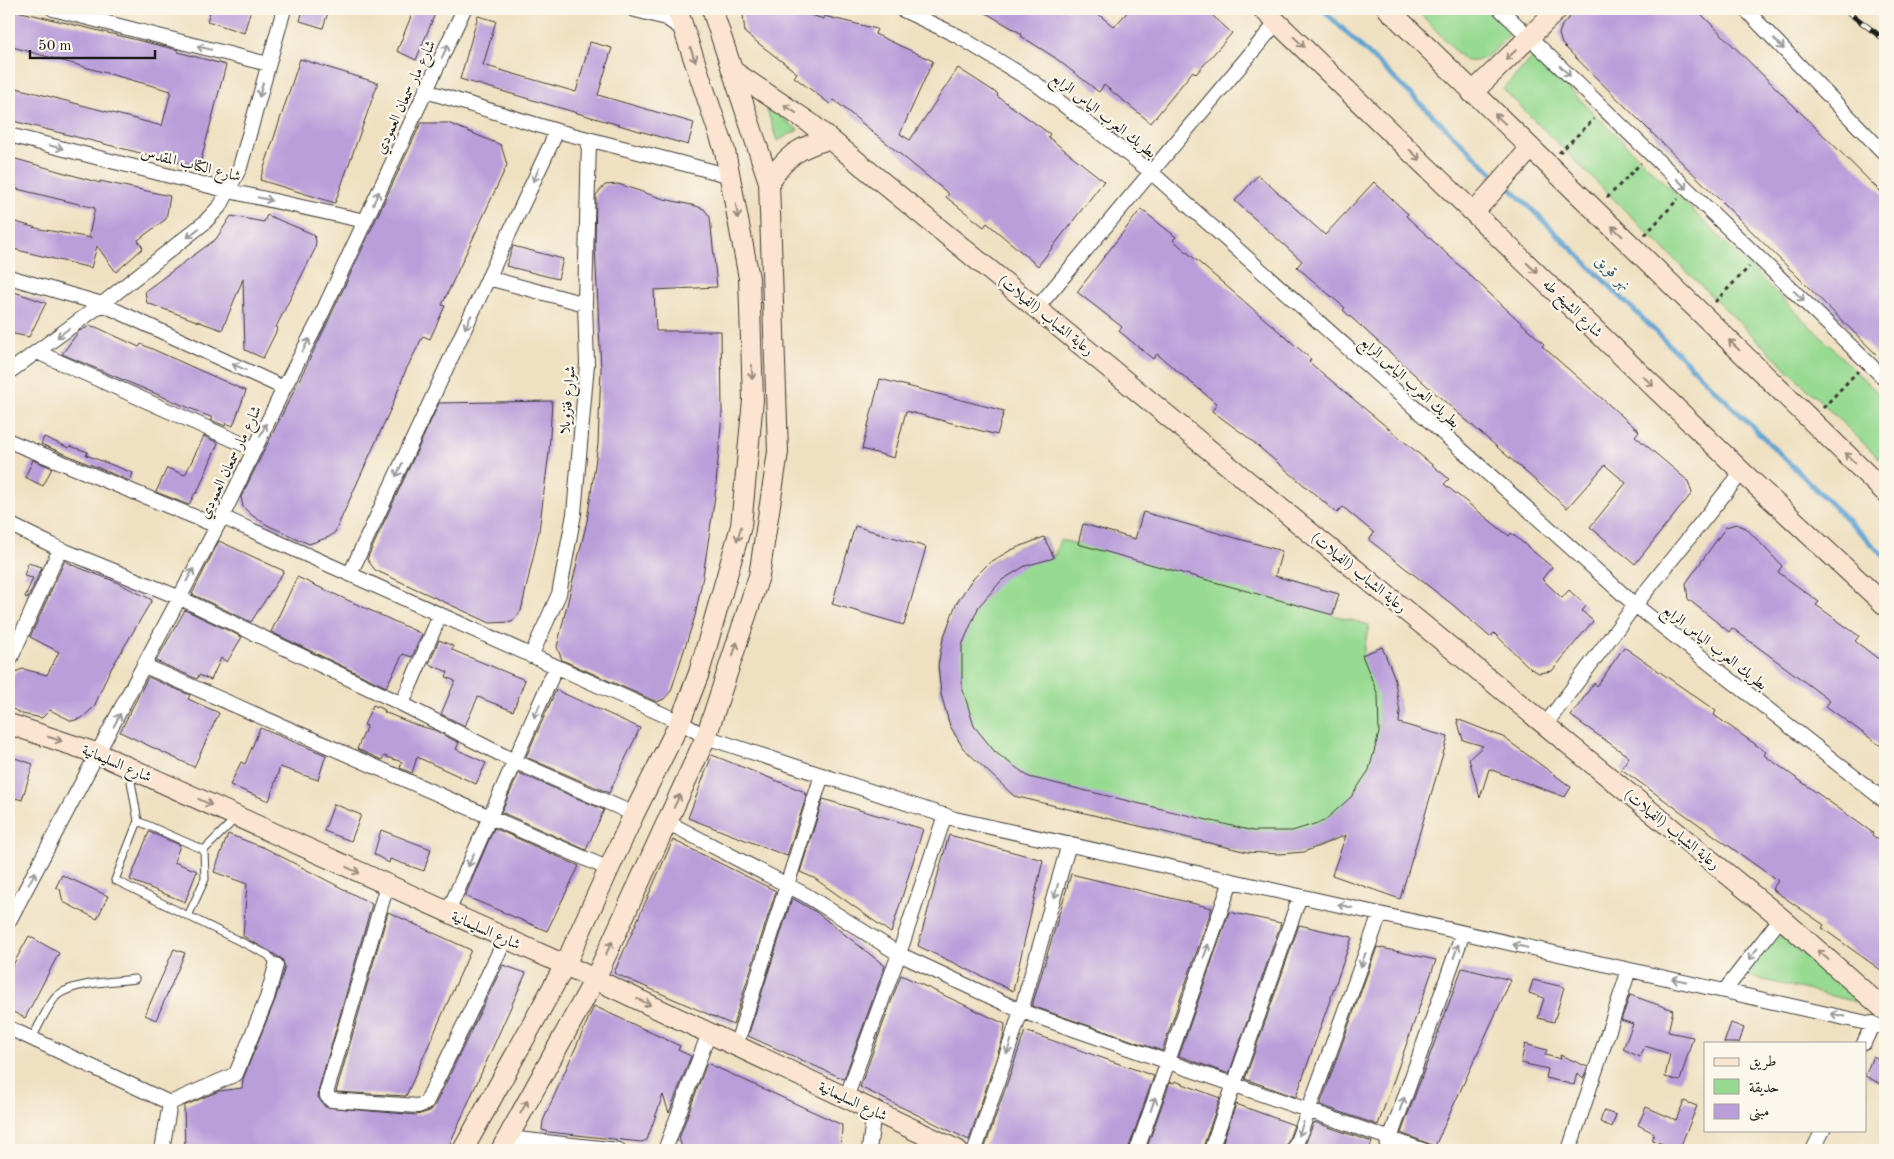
<svg xmlns="http://www.w3.org/2000/svg" width="1894" height="1159" font-family="'Old Standard TT',Amiri,serif">
	<rect width="100%" height="100%" fill="#fbf7ec"/>
	<filter id="ink" filterUnits="userSpaceOnUse"><feTurbulence type="fractalNoise" baseFrequency=".02" numOctaves="2"/><feDisplacementMap in="SourceGraphic" scale="10" xChannelSelector="R" yChannelSelector="G"/><feConvolveMatrix kernelMatrix="1 2 1 2 8 2 1 2 1" color-interpolation-filters="sRGB"/></filter>
	<filter id="wash" filterUnits="userSpaceOnUse"><feTurbulence type="fractalNoise" baseFrequency=".0096" numOctaves="4" result="noise"/><feDisplacementMap in="SourceGraphic" scale="20" xChannelSelector="R" yChannelSelector="G"/><feGaussianBlur stdDeviation="1.12" result="paint"/><feColorMatrix in="noise" values="0 0 0 0 0 0 0 0 0 0 0 0 0 0 0 0 0 1.4 0 .05"/><feComposite in="paint" operator="in"/></filter>
	<g filter="url(#wash)">
		<rect width="100%" height="100%" fill="#efe0c1"/>
		<!-- green -->
		<path fill="#97da92" stroke="#5a7b57" d="M1416 9H1488L1512 32C1498 45 1484 67 1464 60Z
			M1535 55 1885 400V464L1686 271 1503 89Z
			M766 106 798 130 777 141Z
			M1143 512 1282 551 1275 576 1339 594 1333 615 1369 625 1363 655 1382 647 1394 676 1400 712 1354 823 1333 841 1304 852 1279 854 1247 852 1014 796 963 748 950 726 941 694 938 665 943 639 956 604 971 581 989 563 1011 550 1044 537 1054 557 1060 540 1078 544 1083 524 1135 539Z
			M1776 932 1865 1004 1747 976 1743 973Z"/>
		<g fill="none" stroke-linecap="round" stroke-linejoin="round">
			<!-- stream -->
			<path stroke="#5ba2d1" stroke-width="5" d="M1322 9 1498 178
				M1505 183 1885 557"/>
		</g>
		<g id="blocks">
			<!-- building -->
			<path fill="#ba9eda" d="M9 9 178 50V52L226 65 201 160 197 165H188L9 120V86L162 126 171 91 9 46Z
				M211 9H251L244 33 207 21Z
				M303 9H329L323 28 300 21Z
				M414 9H437L416 60 397 51Z
				M747 9H790L824 19V16L877 29 875 34 933 61 900 134 910 140 958 68 998 94 997 96 1050 134 1048 137 1104 181 1038 266 987 223 984 227 946 197 949 194 834 100 830 104 794 77 797 73 745 33 743 15Z
				M979 9H1092L1114 27 1130 9H1205L1232 33 1196 74 1193 71 1151 123 1104 85 1099 92 1054 57 1021 36 1022 34Z
				M1577 9H1696L1885 196V363L1562 44 1559 34 1562 25Z
				M478 16 496 21 483 65 576 92 590 42 612 48 598 95 694 123 688 145 460 79Z
				M300 59 378 83 335 203 260 180Z
				M421 123H448L501 145 507 165 442 305 445 306 430 339 423 336 405 372 392 406 335 532 329 537 309 544 269 526 253 516 243 507 241 497 325 328Z
				M9 157 100 183V181L170 196 166 219 138 240 143 248 116 272 97 246 91 268 9 248V220L40 229 91 238 89 235 95 208 9 187Z
				M1258 175 1325 235 1374 182 1408 214 1406 216 1544 344 1542 346 1639 431 1635 436 1688 481 1692 493 1635 564 1590 527 1626 483 1605 465 1567 508 1435 393 1343 310 1345 308 1297 267 1302 261 1235 201Z
				M618 184 664 199 696 206 704 209 710 217 717 287 654 290 656 331H721L722 413 715 496 703 576 695 616 671 691 664 699 657 702 562 660 557 647 587 521 598 444 601 369 595 247 596 195 605 185Z
				M1141 209 1176 237 1173 240 1311 359 1309 362 1449 479 1444 484 1509 536 1511 533 1552 567 1542 579 1562 598 1569 590 1586 606 1582 611 1593 621 1552 671 1539 673 1531 669 1494 633 1490 637 1453 605 1369 540 1374 533 1343 507 1337 513 1246 436 1212 411 1217 404 1157 354 1153 359 1119 331 1122 327 1077 292Z
				M267 215 308 232 314 235 316 241 315 249 276 327 278 328 263 358 245 350 243 279 222 330 147 303 145 291 216 239 231 216 264 222Z
				M513 246 563 259 558 279 506 266Z
				M9 290 46 303 29 337 9 333Z
				M90 326 96 327 139 347 141 344 246 391 233 426 226 423 225 426 211 420 213 418 62 354 79 331Z
				M880 379 1004 411 997 435 906 411 894 458 862 449Z
				M552 401 549 452 539 531 521 611 512 622 490 623 375 570 367 559 439 403Z
				M204 436 218 443 197 493H195L189 505 156 492 167 468 185 475Z
				M44 437 69 448 70 446 88 452 86 455 133 473 130 481 41 444Z
				M33 460 52 468 43 486 25 477Z
				M1143 512 1282 551 1275 576 1339 594 1333 615 1078 544 1083 524 1135 539Z
				M1736 524 1746 528 1782 566 1778 572 1819 602 1816 605 1859 636 1855 641 1885 664V749L1826 706 1830 701 1789 670 1732 628 1729 632 1688 599 1686 583 1726 527Z
				M855 526 926 547 904 625 832 604Z
				M1044 537 1054 558 1025 566 1002 580 979 606 962 645V687L974 726 995 752 1029 777 1253 831H1292L1324 821 1351 797 1369 770 1379 733 1378 695 1362 655 1382 647 1394 676 1400 712 1399 723 1448 737 1400 899 1332 875 1346 835 1304 852 1279 854 1247 852 1014 796 963 748 950 726 941 694 938 665 943 639 956 604 971 581 989 563 1011 550Z
				M219 541 284 571 251 622 192 594Z
				M65 560 72 565 114 581 152 600 108 674 94 707 82 718 72 721 50 710 42 718 22 714 9 707V685L15 672 23 669 47 675 59 652 30 637Z
				M28 563 42 567 28 598 25 597 33 578 24 576Z
				M297 577 422 634 412 657 403 654 386 687 271 632Z
				M185 610 242 637 227 662 221 658 211 680 199 675 197 679 156 661Z
				M439 640 453 646 452 650 525 680 513 711 478 697 465 726 441 714 455 681 446 677 448 672 429 664Z
				M1624 647 1716 711 1714 715 1766 752 1764 755 1873 833 1872 835 1885 845V973L1822 928 1824 925 1772 889 1778 881 1621 769 1629 757 1571 716 1594 683 1597 686Z
				M148 677 190 695 188 699 219 713 194 767 120 732Z
				M556 690 640 728 609 793 526 757Z
				M373 705 385 710 384 712 416 725 434 730 459 743 456 749 486 763 476 784 417 757 412 773 400 768 402 762 384 756 382 760 357 749 367 726 364 725Z
				M1457 719 1503 737 1571 787 1565 797 1489 769 1480 798 1469 759 1483 746 1463 740Z
				M260 728 326 755 318 780 280 767 269 801 230 785 241 762 245 764Z
				M712 755 805 792 804 794H807L787 856 688 818Z
				M9 756 33 764 22 800 9 796Z
				M519 773 604 810 586 850 501 812Z
				M823 799 923 829 891 933 814 878 800 872Z
				M334 804 361 815 351 841 324 831Z
				M494 828 579 866 547 931 465 896Z
				M381 830 431 849 424 871 390 859 389 863 374 854Z
				M149 832 180 845 174 862 197 871 185 902 130 880Z
				M228 834 265 848 372 904 319 1088 318 1097 325 1107 417 1115 430 1111 434 1107 503 965 526 973 447 1150H185L184 1106 219 1091 242 1088 243 1079 275 1000 285 967 282 959 243 936 247 884 214 872Z
				M949 835 1043 860 1013 991 918 946Z
				M673 840 776 891 733 1025 614 973Z
				M1071 874 1212 908 1162 1051 1032 1006Z
				M62 875 108 896 97 919 63 902 60 889 56 887Z
				M792 898 816 912 885 966 844 1079 748 1036Z
				M388 912 471 950 406 1096 336 1092Z
				M1229 912 1281 923 1229 1074 1179 1056Z
				M1299 925 1352 937 1296 1097 1245 1079Z
				M29 936 59 953 25 1018 9 1010V972Z
				M1377 947 1436 960 1378 1125 1320 1105Z
				M174 949 185 953 156 1020 145 1015Z
				M1462 968 1511 980 1435 1146 1401 1133Z
				M901 975 1005 1024 1003 1038 969 1140 860 1087Z
				M1533 980 1564 987 1554 1022 1538 1018 1544 998 1529 993Z
				M1630 995 1673 1010 1668 1032 1693 1037 1680 1081 1665 1077 1670 1054 1645 1046 1640 1057 1623 1049 1633 1024 1621 1020Z
				M594 1006 680 1046 678 1050 691 1056 669 1113 663 1095 647 1140 641 1142 549 1132 542 1130 543 1121Z
				M1731 1023 1744 1028 1739 1043H1724Z
				M1025 1031 1154 1076 1128 1150H984Z
				M1525 1044 1547 1050 1545 1055 1561 1059 1560 1055 1588 1067 1583 1079 1577 1073 1574 1085 1546 1078 1548 1069 1521 1063Z
				M1873 1056 1885 1062V1086L1865 1076Z
				M707 1063 842 1125 841 1150H693L682 1147 679 1138Z
				M1175 1081 1220 1098 1202 1150H1146L1170 1082 1174 1083Z
				M1684 1101 1697 1106 1679 1150 1652 1140 1654 1133 1638 1125 1646 1107 1676 1120Z
				M1236 1104 1294 1125 1285 1150H1220Z
				M1604 1111 1616 1115 1612 1127 1600 1122Z
				M1314 1122 1372 1142 1369 1150H1303Z"/>
		</g>
	</g>
	<g filter="url(#ink)">
		<use href="#blocks" fill-opacity="0" stroke="#3c3935" stroke-width="1"/>
		<g fill="none" stroke-linecap="round" stroke-linejoin="round">
			<!-- lane casing -->
			<g stroke="#3c3935" stroke-width="9">
				<path id="lane" d="M129 770 138 821 204 850 235 819
					M138 821 115 880 188 916 205 879 204 850
					M188 916 268 955 276 965
					M32 1038C38 1028 49 1002 58 995 75 982 114 982 135 979"/>
			</g>
			<!-- street casing -->
			<g stroke="#3c3935" stroke-width="16">
				<path id="street" d="M53 9 268 64
					M632 9 666 18 684 30
					M901 9 958 36 1035 83 1151 172 1635 605 1885 801
					M1500 9 1885 379
					M1745 9 1885 154
					M426 91 557 131 731 176
					M9 135 229 191 365 221
					M9 277 102 304 284 388
					M488 278 585 304
					M1037 308 1278 21
					M37 352 254 449
					M9 372 102 304 204 223 221 205 240 167 284 9
					M9 441 217 526
					M222 517 680 722 706 737 955 819 1885 1027
					M9 524 60 549 178 597 402 704 514 761 634 814
					M350 574 557 131
					M531 656 559 594 574 514 587 364 585 304 589 140
					M9 662 60 549
					M145 666 609 869
					M402 704 440 615
					M1545 725 1635 605 1742 472
					M667 822 806 895 899 954 1021 1011 1423 1150
					M387 885 327 1090V1096L331 1100 418 1106 426 1103 506 938
					M448 912 556 667
					M9 921 222 517 284 388 317 324 464 9
					M1725 990 1781 918
					M9 1028 170 1103 236 1074 267 998 276 965
					M1864 1043 1873 1023
					M736 1046 822 775
					M846 1098 899 954 945 815
					M508 1138 619 1150
					M162 1150 170 1103
					M665 1150 709 1033
					M869 1150 874 1111
					M975 1150 1021 1011 1069 844
					M1137 1150 1231 881
					M1211 1150 1300 896
					M1294 1150 1380 914
					M1386 1150 1463 933
					M1569 1150 1629 970
					M1813 1150 1823 1130"/>
			</g>
			<!-- secondary casing -->
			<g stroke="#3c3935" stroke-width="22">
				<path id="secondary" d="M1263 9 1742 472 1885 605
					M1388 9 1885 492
					M733 71 810 123 1781 918 1885 1010
					M1472 93 1558 9
					M769 182C786 156 799 147 829 139
					M1474 212 1531 148
					M9 724 99 754 565 965 957 1150
					M463 1150 565 965 634 814 680 722 699 673 741 526 753 400 749 278 725 151 677 9
					M501 1150 595 979 706 737 759 576 778 452 769 182 712 9"/>
			</g>
			<!-- path -->
			<path stroke="#3c3935" stroke-width="3" stroke-dasharray="4 4" stroke-linecap="butt" d="M1559 153 1594 119
				M1607 198 1641 163
				M1645 235 1678 199
				M1715 302 1749 267
				M1823 408 1858 371"/>
			<!-- lane -->
			<use href="#lane" stroke="#fff" stroke-width="7"/>
			<!-- street -->
			<use href="#street" stroke="#fff" stroke-width="14"/>
			<!-- secondary -->
			<use href="#secondary" stroke="#fce5d0" stroke-width="20"/>
			<!-- rail casing -->
			<g stroke="#1c1c1c" stroke-width="5.5">
				<path id="rail" d="M1844 9 1885 40"/>
			</g>
			<!-- rail -->
			<use href="#rail" stroke="#fbf7ec" stroke-width="4" stroke-dasharray="11" stroke-linecap="butt"/>
		</g>
		<!-- one-way arrows -->
		<defs><path id="oneway-shaft" d="M-6 0H5M1.5-3L5.5 0L1.5 3" fill="none" stroke-width="1.6" stroke-linecap="round" stroke-linejoin="round" transform="scale(1.25)"/></defs>
		<g stroke="#978b7f">
			<use href="#oneway-shaft" transform="translate(1299 42) rotate(44)"/>
			<use href="#oneway-shaft" transform="translate(693 55) rotate(70)"/>
			<use href="#oneway-shaft" transform="translate(1511 55) rotate(136)"/>
			<use href="#oneway-shaft" transform="translate(790 109) rotate(-146)"/>
			<use href="#oneway-shaft" transform="translate(1500 119) rotate(-137)"/>
			<use href="#oneway-shaft" transform="translate(1415 155) rotate(44)"/>
			<use href="#oneway-shaft" transform="translate(737 211) rotate(80)"/>
			<use href="#oneway-shaft" transform="translate(1617 231) rotate(-136)"/>
			<use href="#oneway-shaft" transform="translate(1532 268) rotate(44)"/>
			<use href="#oneway-shaft" transform="translate(1734 345) rotate(-136)"/>
			<use href="#oneway-shaft" transform="translate(752 372) rotate(88)"/>
			<use href="#oneway-shaft" transform="translate(1648 381) rotate(44)"/>
			<use href="#oneway-shaft" transform="translate(1850 458) rotate(-136)"/>
			<use href="#oneway-shaft" transform="translate(739 534) rotate(106)"/>
			<use href="#oneway-shaft" transform="translate(735 649) rotate(-72)"/>
			<use href="#oneway-shaft" transform="translate(55 739) rotate(17)"/>
			<use href="#oneway-shaft" transform="translate(677 801) rotate(-65)"/>
			<use href="#oneway-shaft" transform="translate(205 802) rotate(25)"/>
			<use href="#oneway-shaft" transform="translate(353 870) rotate(25)"/>
			<use href="#oneway-shaft" transform="translate(609 948) rotate(-65)"/>
			<use href="#oneway-shaft" transform="translate(1823 955) rotate(-139)"/>
			<use href="#oneway-shaft" transform="translate(644 1002) rotate(25)"/>
			<use href="#oneway-shaft" transform="translate(524 1107) rotate(-61)"/>
		</g>
		<g stroke="#999">
			<use href="#oneway-shaft" transform="translate(1779 44) rotate(46)"/>
			<use href="#oneway-shaft" transform="translate(204 48) rotate(-166)"/>
			<use href="#oneway-shaft" transform="translate(445 51) rotate(-65)"/>
			<use href="#oneway-shaft" transform="translate(1565 71) rotate(44)"/>
			<use href="#oneway-shaft" transform="translate(261 90) rotate(105)"/>
			<use href="#oneway-shaft" transform="translate(56 147) rotate(14)"/>
			<use href="#oneway-shaft" transform="translate(536 175) rotate(115)"/>
			<use href="#oneway-shaft" transform="translate(1682 184) rotate(44)"/>
			<use href="#oneway-shaft" transform="translate(376 198) rotate(-65)"/>
			<use href="#oneway-shaft" transform="translate(265 199) rotate(13)"/>
			<use href="#oneway-shaft" transform="translate(193 233) rotate(142)"/>
			<use href="#oneway-shaft" transform="translate(1799 296) rotate(44)"/>
			<use href="#oneway-shaft" transform="translate(468 322) rotate(115)"/>
			<use href="#oneway-shaft" transform="translate(63 333) rotate(143)"/>
			<use href="#oneway-shaft" transform="translate(306 345) rotate(-62)"/>
			<use href="#oneway-shaft" transform="translate(239 367) rotate(-155)"/>
			<use href="#oneway-shaft" transform="translate(263 430) rotate(-64)"/>
			<use href="#oneway-shaft" transform="translate(399 470) rotate(115)"/>
			<use href="#oneway-shaft" transform="translate(190 575) rotate(-61)"/>
			<use href="#oneway-shaft" transform="translate(537 711) rotate(114)"/>
			<use href="#oneway-shaft" transform="translate(117 720) rotate(-63)"/>
			<use href="#oneway-shaft" transform="translate(471 860) rotate(114)"/>
			<use href="#oneway-shaft" transform="translate(32 878) rotate(-62)"/>
			<use href="#oneway-shaft" transform="translate(1056 891) rotate(106)"/>
			<use href="#oneway-shaft" transform="translate(1345 906) rotate(-167)"/>
			<use href="#oneway-shaft" transform="translate(1520 946) rotate(-167)"/>
			<use href="#oneway-shaft" transform="translate(1206 951) rotate(-71)"/>
			<use href="#oneway-shaft" transform="translate(1456 951) rotate(-71)"/>
			<use href="#oneway-shaft" transform="translate(1753 954) rotate(128)"/>
			<use href="#oneway-shaft" transform="translate(1363 960) rotate(110)"/>
			<use href="#oneway-shaft" transform="translate(1679 980) rotate(-168)"/>
			<use href="#oneway-shaft" transform="translate(1838 1015) rotate(-167)"/>
			<use href="#oneway-shaft" transform="translate(1009 1047) rotate(108)"/>
			<use href="#oneway-shaft" transform="translate(1153 1104) rotate(-71)"/>
			<use href="#oneway-shaft" transform="translate(1402 1104) rotate(-71)"/>
			<use href="#oneway-shaft" transform="translate(1301 1129) rotate(110)"/>
		</g>
	</g>
	<g text-anchor="middle" stroke-width="4.5" stroke-linejoin="round" paint-order="stroke">
		<!-- street labels -->
		<g font-size="15" fill="#1c1c1c" stroke="#fbf7ec">
			<text transform="translate(405 97) rotate(-65)" y="5">شارع مار سمعان العمودي</text>
			<text transform="translate(1104 115) rotate(38)" y="5">بطريك العرب الياس الرابع</text>
			<text transform="translate(191 164) rotate(14)" y="5">شارع الكتاب المقدس</text>
			<text transform="translate(1573 308) rotate(44)" y="5">شارع الشيخ طه</text>
			<text transform="translate(1046 315) rotate(39)" y="5">رعاية الشباب (الفيلات)</text>
			<text transform="translate(1410 382) rotate(42)" y="5">بطريك العرب الياس الرابع</text>
			<text transform="translate(567 400) rotate(-85)" y="5">شوارع فنزويلا</text>
			<text transform="translate(230 462) rotate(-64)" y="5">شارع مار سمعان العمودي</text>
			<text transform="translate(1359 572) rotate(39)" y="5">رعاية الشباب (الفيلات)</text>
			<text transform="translate(1715 647) rotate(38)" y="5">بطريك العرب الياس الرابع</text>
			<text transform="translate(117 763) rotate(23)" y="5">شارع السليمانية</text>
			<text transform="translate(1672 829) rotate(39)" y="5">رعاية الشباب (الفيلات)</text>
			<text transform="translate(486 930) rotate(24)" y="5">شارع السليمانية</text>
			<text transform="translate(853 1101) rotate(25)" y="5">شارع السليمانية</text>
		</g>
		<!-- water labels -->
		<g font-size="16" font-style="italic" fill="#38586d" stroke="#fbf7ec">
			<text transform="translate(1614 272) rotate(45)" y="6">نهر قويق</text>
		</g>
	</g>
	<!-- margin -->
	<rect width="1894" height="1159" fill="none" stroke="#fbf7ec" stroke-width="30"/>
	<!-- legend -->
	<rect x="1704" y="1042" width="162" height="90" fill="#fbf7ec" stroke="#a29f99"/>
	<rect x="1714" y="1058" width="25" height="8" fill="#fce5d0" stroke="#a29f99"/>
	<text x="1749" y="1066" font-size="15" fill="#1c1c1c">طريق</text>
	<rect x="1714" y="1079" width="25" height="15" fill="#97da92" stroke="#a29f99"/>
	<text x="1749" y="1092" font-size="15" fill="#1c1c1c">حديقة</text>
	<rect x="1714" y="1104" width="25" height="15" fill="#ba9eda" stroke="#a29f99"/>
	<text x="1749" y="1116" font-size="15" fill="#1c1c1c">مبنى</text>
	<!-- scale -->
	<path d="M30 50v8h125v-8" fill="none" stroke="#1c1c1c" stroke-width="2.5"/>
	<text x="38" y="50" font-size="15" fill="#1c1c1c" stroke="#fbf7ec" stroke-width="4" paint-order="stroke">50 m</text>
</svg>
